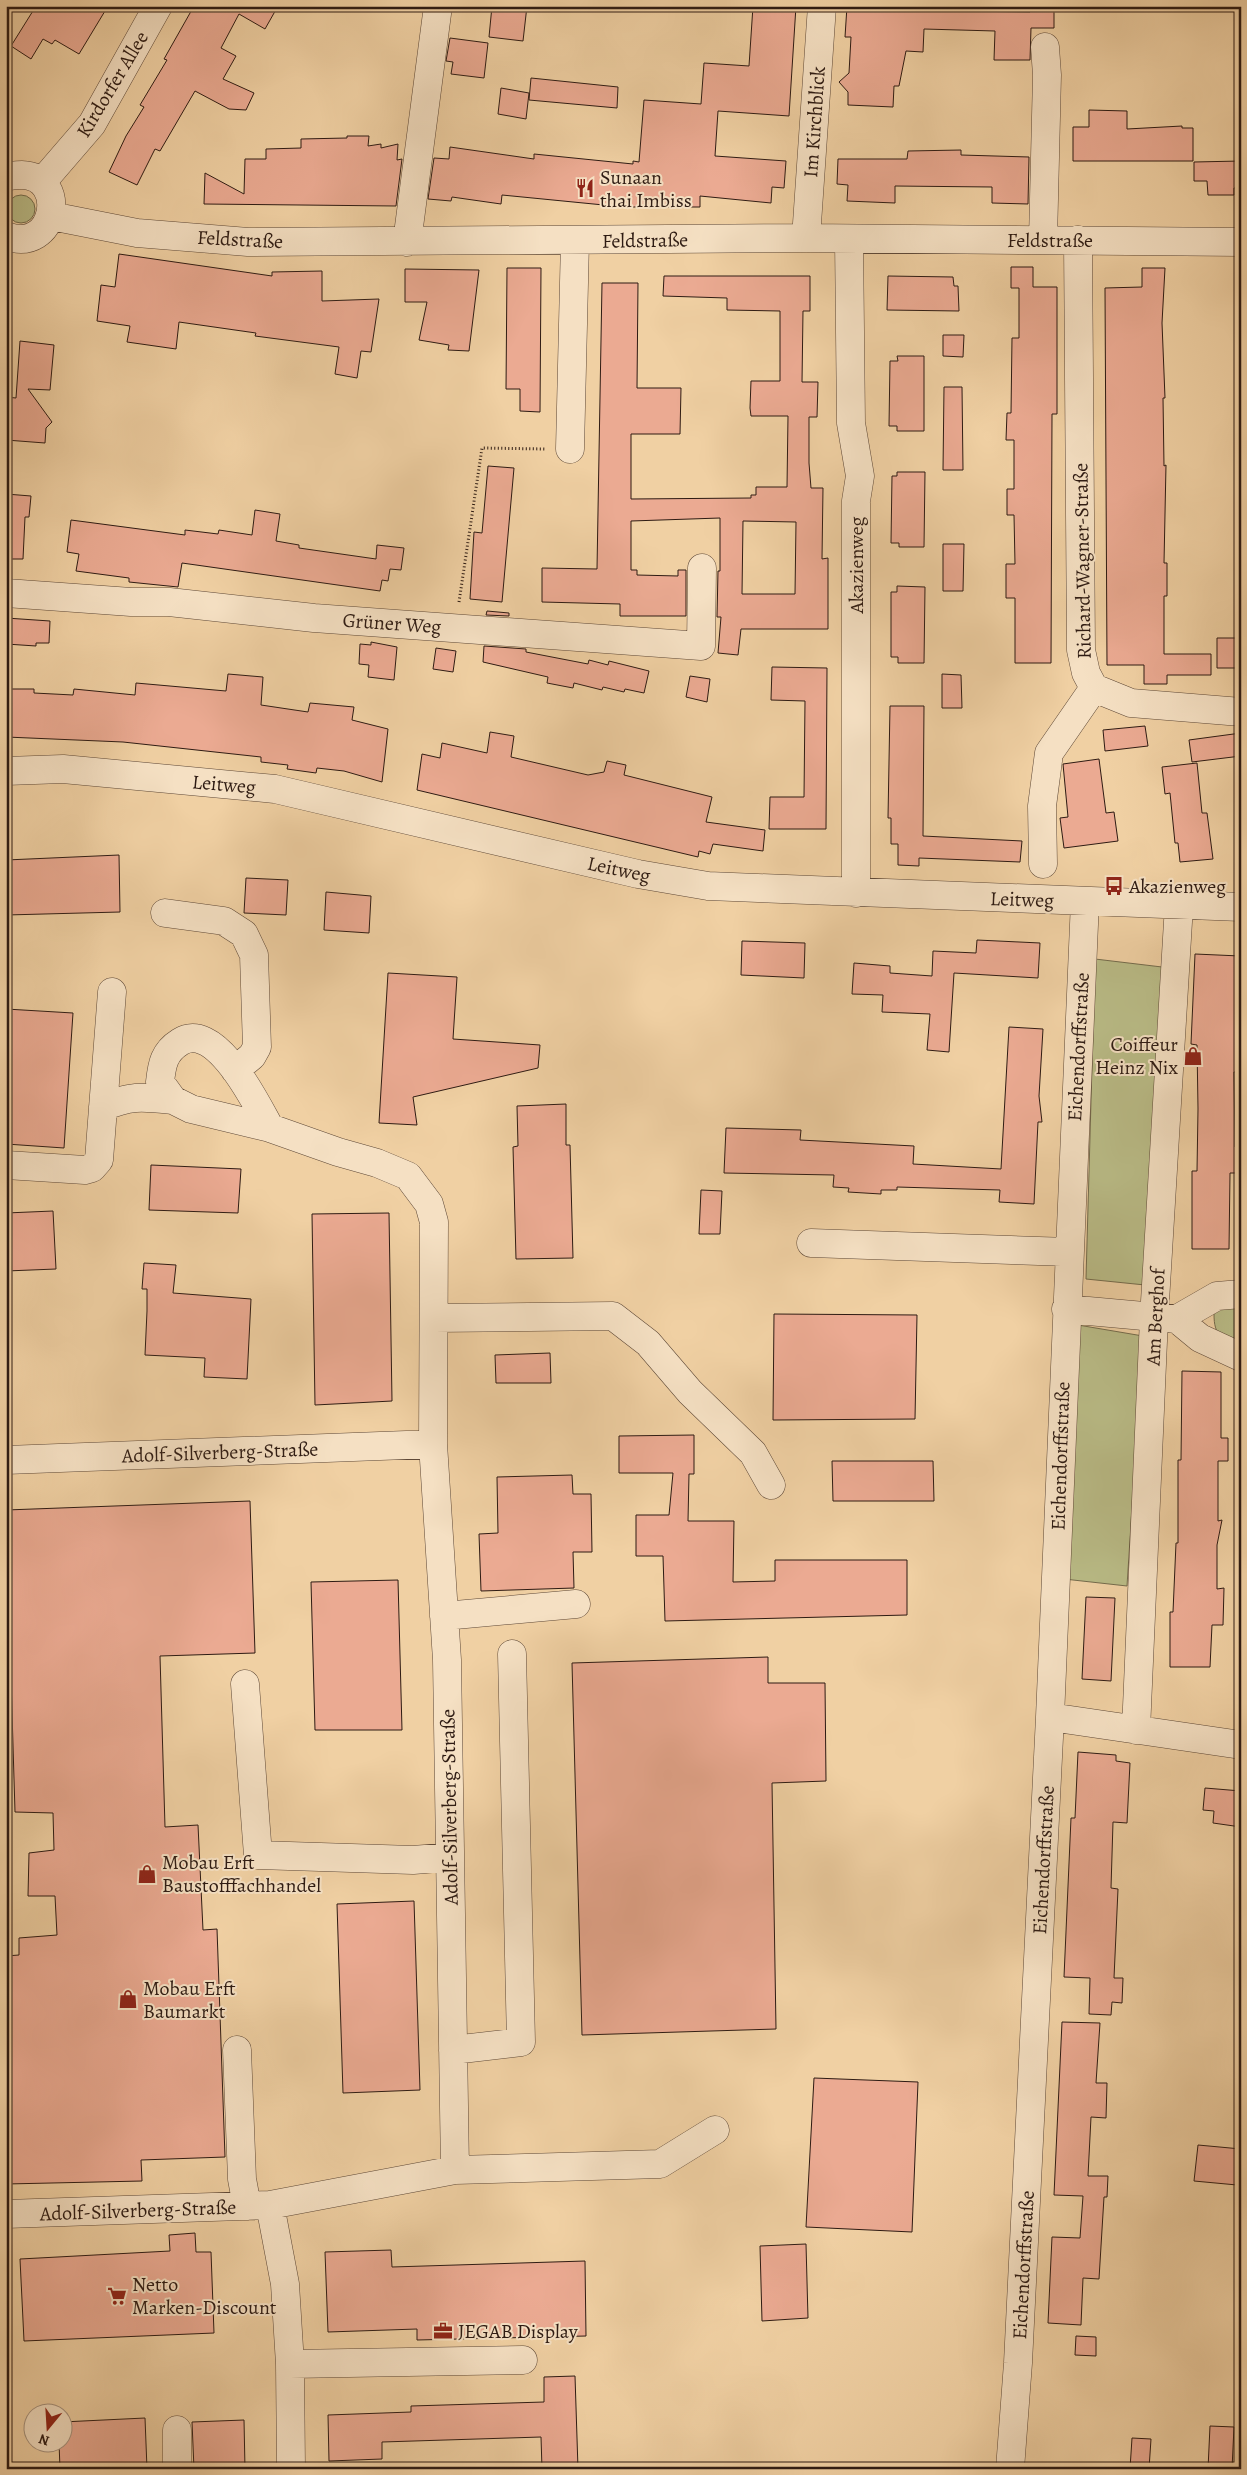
<svg xmlns="http://www.w3.org/2000/svg" width="1247" height="2475" font-family="Alegreya,serif">
	<rect width="100%" height="100%" fill="#f0d0a3"/>
	<filter id="stains"><feTurbulence type="fractalNoise" baseFrequency=".004" numOctaves="4"/><feColorMatrix values="0 0 0 0 .2 0 0 0 0 .09 0 0 0 0 .02 0 0 0 .5 -.17"/></filter>
	<radialGradient id="worn" r=".72"><stop offset=".6" stop-color="#630" stop-opacity="0"/><stop offset="1" stop-color="#630" stop-opacity=".3"/></radialGradient>
	<!-- green -->
	<path fill="#b9bb86" stroke="#746b4c" d="M7 209a14 14 0 1 1 28 0a14 14 0 1 1-28 0Z
		M1095 959 1162 967 1145 1285 1086 1279Z
		M1241 1303V1344C1221 1338 1214 1336 1214 1314L1221 1306Z
		M1078 1325 1143 1336 1127 1586 1064 1579Z"/>
	<!-- building -->
	<path fill="#ebaa92" stroke="#2e1b13" fill-rule="evenodd" d="M36 6H108L79 54 55 40 52 44 43 39 31 59 11 46Z
		M194 6H278L265 29 239 14 221 48 236 56 223 79 254 93 246 110 229 109 195 91 160 151 155 149 137 185 109 172 126 136 144 107 140 105 167 60 164 59Z
		M492 6H527L523 41 489 37Z
		M753 6H796L789 116 718 111 715 156 786 161 784 188 772 187 771 203 700 196V207H624L502 195 501 204 452 197 451 201 428 199 434 158 449 159 450 147 534 159V154L633 164V161L639 162 644 100 701 104 704 63 749 66Z
		M847 6H961L960 11 1030 12V6H1054V28H1031L1030 60H994L995 31 924 29 923 52 906 51 899 86H894L893 107 848 105V92L839 82 849 73 851 37H845Z
		M450 38 488 43 484 78 451 74 453 62 446 61Z
		M531 78 618 87 617 108 529 100Z
		M501 88 529 93 526 119 498 114Z
		M1089 110 1127 111V129L1182 126V128H1193V161H1073V127H1089Z
		M347 136H369L368 146 381 144V148L398 144 397 160 402 159 396 206 204 204 205 173 244 194 245 159H266V149L301 148V139L347 138Z
		M961 150V155L1029 157 1028 204 992 203V187L895 186V203L847 201 848 185 837 184 838 159H907L908 151Z
		M1241 161V188H1234V195H1208L1207 181H1194V162Z
		M119 254 272 276V272L322 271V301L379 299 371 352 361 351 357 378 335 374 339 347 255 336 256 333 179 322 176 349 127 342 130 326 97 321 101 285 115 287Z
		M1011 267H1033V287H1057V414H1052L1051 663H1015V598H1006V564H1015L1014 515H1007V489H1014V440H1006L1007 413H1011L1012 338H1019V288H1011Z
		M507 268H541L540 412 520 411V389H506Z
		M1142 268H1165L1162 323 1165 398H1163L1164 466 1166 465 1164 563H1167V596H1164V654H1211V675H1167V684H1144V665H1107L1105 288 1142 287Z
		M405 269 479 270 469 351 448 350 449 345 419 340 427 302H405Z
		M664 276H810V311H803L802 382H818L817 417H809V463L811 488H823L822 559 828 558V629H741L738 655 718 653 721 617H717L718 571H720V518L631 521V570H637V575L678 576V570H686V616H620V604L542 602V568L597 569 602 283H638L637 388H681L680 434H631V499L751 498V495H756V487H787L788 416H751L750 408 751 381H780V311L727 310V298L663 296ZM743 521 796 522 795 594H742Z
		M888 276 953 277 954 286H958L959 311 887 310Z
		M943 335H964L963 357 943 356Z
		M20 341 54 345 50 390 28 389 52 422 46 428 45 443 6 440V397L16 398Z
		M897 356H924V431H897V426H889L890 361H898Z
		M944 387H962L963 470H943Z
		M488 466 514 468 502 602 470 599 474 532 482 533Z
		M897 472H925L924 547H899V543H891L892 476H897Z
		M6 494 31 496 29 517H25L23 559H6Z
		M255 510 280 514 276 541 299 545V548L376 559 377 545 404 548 401 570 390 569 388 581 382 580 380 591 182 563 178 587 129 582V578L76 571 79 554 67 552 71 520 185 535V530L218 534 219 530 252 535Z
		M943 544H964L963 591H943Z
		M897 586 925 587 924 663H898V657H891V592H897Z
		M487 611 509 613V616L486 615Z
		M6 618 50 621 49 643H36V646L6 644Z
		M1217 638H1241V668H1217Z
		M371 642 397 647 394 680 368 677 369 665 359 664 360 644 371 645Z
		M484 646 526 649V652L588 664 589 660 608 665 609 661 649 671 644 693 625 689 624 692 603 687 602 690 574 683 573 688 547 683 548 677 483 662Z
		M436 648 456 651 453 672 433 669Z
		M772 667 827 668 826 829H769L770 797H804L805 701 771 700Z
		M228 674 263 677 261 705 308 712 310 703 354 707 352 720 388 729 382 782 344 771 317 768 316 773 287 769 288 765 261 762V757L123 742 6 737V689H34V693L73 695 74 689 135 695 136 683 226 691Z
		M942 674 961 675 962 708H942Z
		M690 676 710 679 707 702 686 697Z
		M890 706H924L923 836 1022 841 1020 862 919 858V866L898 865V844H891V818H888Z
		M1145 726 1148 746 1105 751 1103 730Z
		M490 732 514 736 511 757 588 775 604 772 607 761 626 765 624 775 712 797 706 822 765 830 763 851 713 844 710 854 699 851 698 857 417 790 422 754 440 758 442 743 487 753Z
		M1241 733V756L1192 762 1189 740Z
		M1099 759 1106 813 1114 812 1118 841 1064 848 1060 818 1068 817 1063 764Z
		M1197 763 1202 813H1207L1213 859 1180 862 1178 843H1175L1170 793 1165 794 1162 767Z
		M119 855 120 912 6 915V860Z
		M246 878 288 880 286 915 244 913Z
		M326 892 371 896 369 933 324 930Z
		M977 940 1040 943 1038 978 954 973 949 1052 927 1050 930 1014 882 1012 883 995 852 994 854 963 890 966V973L932 976 933 951 976 953Z
		M742 941 805 943 804 978 741 975Z
		M1195 954 1240 956V1006L1236 1046H1241V1072H1234L1235 1147H1241V1173H1230L1229 1249H1192V1171H1197L1198 1109 1197 1045 1191 1044Z
		M388 973 457 977 453 1039 540 1045 538 1068 413 1097 417 1125 379 1123Z
		M6 1009 73 1013 64 1148 6 1144Z
		M1009 1027 1043 1029 1039 1096 1042 1122H1038L1034 1204 999 1202 1000 1190 897 1187V1190H881V1194L848 1192 849 1188 833 1187 834 1175 724 1173 726 1128 801 1130 800 1140 914 1146 913 1164 1001 1169Z
		M566 1104V1145H570L573 1258 516 1259 513 1147 518 1146 517 1106Z
		M151 1165 241 1169 238 1213 149 1210Z
		M701 1190 722 1191 720 1234H699Z
		M53 1211 56 1269 6 1271V1213Z
		M389 1213 392 1401 315 1405 312 1214Z
		M144 1263 176 1265 173 1293 251 1299 247 1379 204 1377 205 1358 145 1355 147 1311V1289H142Z
		M774 1314 917 1315 915 1419 773 1420Z
		M550 1353 551 1383H496L495 1355Z
		M1182 1371 1221 1372V1438H1228V1461H1218V1521L1222 1520 1217 1545V1589L1224 1588 1223 1625H1212L1210 1667H1170V1612H1173L1176 1543H1178V1460H1181Z
		M694 1435V1474H689L688 1521H734L733 1582 775 1581V1560H907V1615L665 1621 663 1556H636V1515H669L673 1473H619V1436Z
		M832 1461H933L934 1501H833Z
		M572 1475 573 1494H591L592 1552H573L574 1588 481 1591 479 1534 498 1533 497 1477Z
		M250 1501 255 1653 160 1656 165 1827 198 1825 203 1930 217 1929 225 2157 141 2160 142 2181 6 2184V1956L19 1955V1938L57 1935 55 1896H28L29 1853 54 1850 53 1813 15 1812 6 1510Z
		M398 1580 402 1730H315L311 1582Z
		M1086 1597 1115 1598 1111 1681 1082 1679Z
		M768 1657V1683H825L826 1781 772 1783 776 2029 582 2035 572 1663Z
		M1078 1752 1116 1755V1761L1130 1763 1127 1823 1113 1822 1111 1888 1118 1889 1114 1978H1123L1122 2003 1112 2002 1111 2015 1089 2014 1090 1978 1064 1977 1071 1818H1075Z
		M1205 1788 1241 1791V1827L1213 1823 1214 1811 1203 1810Z
		M414 1901 420 2090 343 2093 337 1904Z
		M1062 2022 1100 2023 1096 2083H1107L1106 2118 1091 2117 1088 2176H1108L1107 2197H1104L1099 2279 1083 2278 1081 2325 1048 2323 1052 2237 1080 2238 1083 2196 1054 2195Z
		M814 2078 918 2082 912 2232 806 2227Z
		M1198 2145 1241 2149 1237 2185 1194 2181Z
		M195 2233 196 2252H211L214 2333 24 2341 20 2259 170 2251 169 2235Z
		M806 2244 808 2318 762 2321 760 2246Z
		M391 2250 392 2267 585 2261 586 2336 417 2340V2329L328 2332 325 2252Z
		M1076 2336 1096 2337V2356L1075 2355Z
		M575 2376 578 2469H542L541 2437 382 2442V2459L329 2461 328 2415 411 2412V2406L544 2402V2377Z
		M145 2418 147 2469H60L59 2442H62V2422Z
		M244 2420 245 2469H194L192 2422Z
		M1210 2426 1234 2427 1232 2469H1208Z
		M1132 2438 1151 2439 1149 2469H1130Z"/>
	<g fill="none" stroke-linecap="round" stroke-linejoin="round">
		<!-- minor casing -->
		<g stroke="#5e4837" stroke-width="29">
			<path id="minor" d="M6 177C12 175 16 175 22 175 69 176 56 255 6 236
				M42 182 92 124 158 6
				M51 216 137 233 248 242 806 238 1241 242
				M806 238 822 6
				M849 239 851 423 860 476 856 501V893
				M1043 240 1047 75 1045 47
				M1078 240 1081 650 1086 673 1094 688
				M407 242 438 6
				M570 449 575 241
				M6 593 131 602H169L314 618 701 646 702 568
				M1094 688 1131 703 1241 712
				M6 771 63 769 275 789 638 874 708 886 1241 907
				M1043 864 1042 806 1049 753 1094 688
				M165 913 224 921 244 934 254 955 257 1047 252 1056 235 1070
				M103 1107C131 1095 143 1097 173 1100
				M270 1128C257 1105 216 1019 180 1042 164 1052 162 1064 160 1082L173 1100 191 1109 270 1128 338 1152 377 1163 408 1176 429 1204 434 1222 433 1444 447 1660 455 2170
				M6 1165 85 1170 92 1168 99 1160 112 992
				M811 1243 1069 1252
				M1066 1309 1177 1319 1217 1296 1241 1294
				M434 1318 613 1316 648 1343 690 1392 753 1453 771 1485
				M1177 1319 1200 1338 1241 1357
				M6 1460 433 1444
				M444 1616 576 1604
				M245 1684 258 1855 413 1860 450 1857
				M1050 1717 1241 1745
				M1136 1730 1154 1318 1179 905
				M237 2050 242 2179 247 2206
				M453 2050 521 2042 512 1654
				M270 2205 285 2284 290 2364 291 2469
				M6 2214 270 2205 455 2170 660 2164 715 2130
				M290 2364 523 2360
				M177 2469V2430
				M1010 2469 1018 2363 1050 1717 1085 901"/>
		</g>
		<!-- path -->
		<path stroke="#2e1b13" stroke-width="3" stroke-dasharray="1 2.5" stroke-linecap="butt" d="M459 602 482 448 545 449"/>
		<!-- minor -->
		<use href="#minor" stroke="#f5e0c3" stroke-width="28"/>
	</g>
	<!-- icons -->
	<defs>
		<g id="restaurant-bare" transform="scale(1.5)"><path d="M-5-6h1v4h1v-4h1v4h1v-4h1v5L-1.5 .5V6h-2V.5L-5-1ZM5-6V6H3V1.5H1.5Q1.5-4 5-6Z" fill="#8f2418" stroke="#f5e0c3" stroke-width="2.5" paint-order="stroke"/></g>
		<g id="bus-bare" transform="scale(1.5)"><path d="M-5-6H5V4H4V6H2V4H-2V6H-4V4H-5ZM-3.5-4V0h7V-4ZM-3.5 1.2v1.5H-2V1.2ZM2 1.2v1.5H3.5V1.2Z" fill="#8f2418" stroke="#f5e0c3" stroke-width="2.5" paint-order="stroke"/></g>
		<g id="shop-bare" transform="scale(1.5)"><path d="M-5-2.5h2.3a2.7 3.5 0 0 1 5.4 0H5L5.5 6h-11ZM-1.5-2.5h3a1.5 2.3 0 0 0-3 0Z" fill="#8f2418" stroke="#f5e0c3" stroke-width="2.5" paint-order="stroke"/></g>
		<g id="supermarket-bare" transform="scale(1.5)"><path d="M-6-5.5h2.5l.6 2H6L4.5 2H-2.5L-4.4-4H-6ZM-1.5 3.2a1.3 1.3 0 1 0 .1 0ZM3 3.2a1.3 1.3 0 1 0 .1 0Z" fill="#8f2418" stroke="#f5e0c3" stroke-width="2.5" paint-order="stroke"/></g>
		<g id="office-bare" transform="scale(1.5)"><path d="M-6-3h4V-5.5h4V-3h4V5H-6ZM-1-4.5V-3h2v-1.5ZM-6 0V1H6V0Z" fill="#8f2418" stroke="#f5e0c3" stroke-width="2.5" paint-order="stroke"/></g>
	</defs>
	<g fill-rule="evenodd">
		<use href="#restaurant-bare" x="585" y="188"/>
		<use href="#bus-bare" x="1114" y="886"/>
		<use href="#shop-bare" x="1193" y="1056"/>
		<use href="#shop-bare" x="147" y="1874"/>
		<use href="#shop-bare" x="128" y="1999"/>
		<use href="#supermarket-bare" x="117" y="2296"/>
		<use href="#office-bare" x="443" y="2331"/>
	</g>
	<g text-anchor="middle" stroke-width="4" stroke-linejoin="round" paint-order="stroke">
		<!-- street labels -->
		<g font-size="20" fill="#2e1b13" stroke="#f5e0c3">
			<text transform="translate(112 84) rotate(-59)" y="7">Kirdorfer Allee</text>
			<text transform="translate(814 122) rotate(-86)" y="7">Im Kirchblick</text>
			<text transform="translate(240 239) rotate(3)" y="7">Feldstraße</text>
			<text transform="translate(645 240) rotate(-1)" y="7">Feldstraße</text>
			<text x="1050" y="247">Feldstraße</text>
			<text transform="translate(1082 561) rotate(-91)" y="7">Richard-Wagner-Straße</text>
			<text transform="translate(856 565) rotate(-90)" y="7">Akazienweg</text>
			<text transform="translate(392 623) rotate(4)" y="7">Grüner Weg</text>
			<text transform="translate(224 784) rotate(5)" y="7">Leitweg</text>
			<text transform="translate(619 869) rotate(12)" y="7">Leitweg</text>
			<text transform="translate(1022 899) rotate(2)" y="7">Leitweg</text>
			<text transform="translate(1078 1047) rotate(-87)" y="7">Eichendorffstraße</text>
			<text transform="translate(1155 1317) rotate(-87)" y="7">Am Berghof</text>
			<text transform="translate(220 1452) rotate(-2)" y="7">Adolf-Silverberg-Straße</text>
			<text transform="translate(1060 1456) rotate(-88)" y="7">Eichendorffstraße</text>
			<text transform="translate(449 1807) rotate(-91)" y="7">Adolf-Silverberg-Straße</text>
			<text transform="translate(1043 1860) rotate(-87)" y="7">Eichendorffstraße</text>
			<text transform="translate(138 2210) rotate(-2)" y="7">Adolf-Silverberg-Straße</text>
			<text transform="translate(1023 2265) rotate(-87)" y="7">Eichendorffstraße</text>
		</g>
		<!-- poi labels -->
		<g font-size="20" fill="#2e1b13" stroke="#f5e0c3" text-anchor="start">
			<text x="600" y="184">Sunaan<tspan x="600" dy="23">thai Imbiss</tspan></text>
			<text x="1129" y="893">Akazienweg</text>
			<text x="1178" y="1051" text-anchor="end">Coiffeur<tspan x="1178" dy="23">Heinz Nix</tspan></text>
			<text x="162" y="1869">Mobau Erft<tspan x="162" dy="23">Baustofffachhandel</tspan></text>
			<text x="143" y="1995">Mobau Erft<tspan x="143" dy="23">Baumarkt</tspan></text>
			<text x="132" y="2291">Netto<tspan x="132" dy="23">Marken-Discount</tspan></text>
			<text x="458" y="2338">JEGAB Display</text>
		</g>
	</g>
	<!-- margin -->
	<rect width="1247" height="2475" fill="none" stroke="#f0d0a3" stroke-width="25"/>
	<rect x="8" y="8" width="1232" height="2460" fill="none" stroke="#2e1b13" stroke-width="2.5"/>
	<rect x="12" y="12" width="1222" height="2450" fill="none" stroke="#2e1b13"/>
	<!-- north arrow -->
	<g transform="translate(48 2428) rotate(198)"><circle r="24" fill="#f5e0c3" stroke="#a5917d"/>
	<path d="M0-4L9 19L0 12L-9 19Z" fill="#8f2418"/>
	<text y="-8" font-size="14" font-weight="bold" text-anchor="middle" fill="#2e1b13">N</text>
	</g>
	<rect width="100%" height="100%" filter="url(#stains)"/>
	<rect width="100%" height="100%" fill="url(#worn)"/>
</svg>
